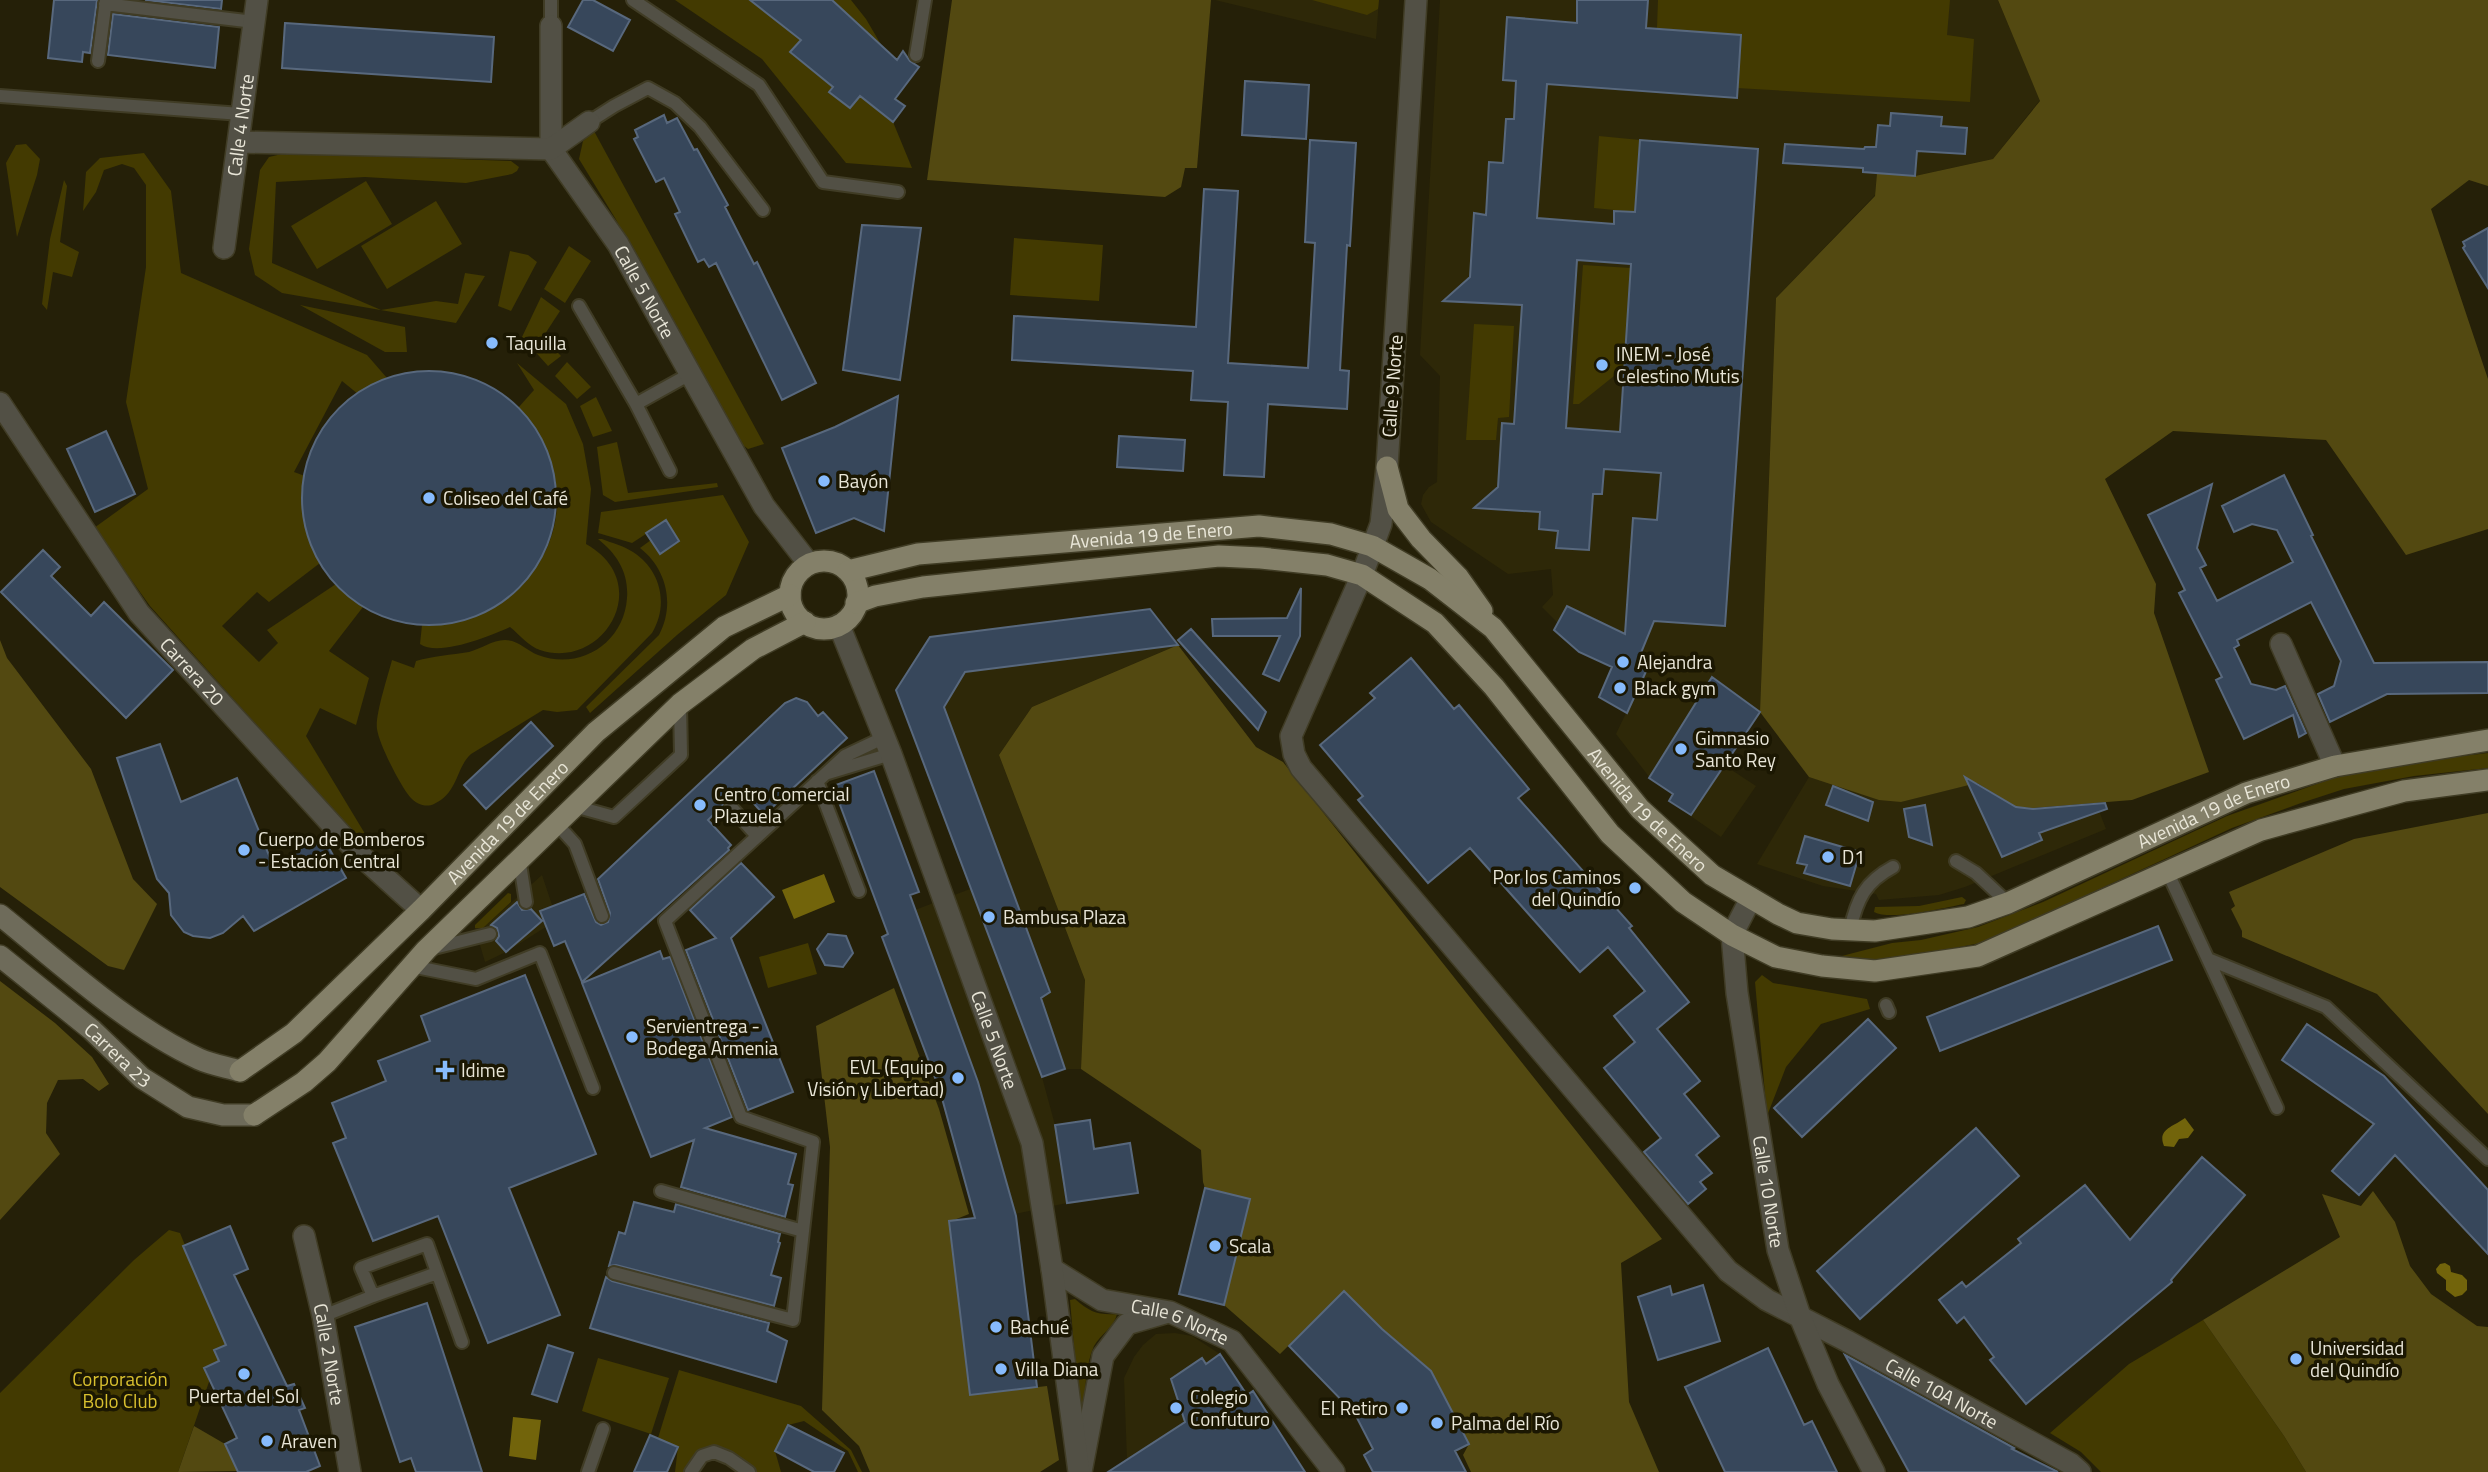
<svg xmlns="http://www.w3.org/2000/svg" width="2488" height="1472" font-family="'Titillium Web',sans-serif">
	<rect width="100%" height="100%" fill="#252008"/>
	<!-- built -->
	<path fill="#2e2808" d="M1215 0H1379L1376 39Z
		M1440 0H1998L2040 100 1993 159 1915 176 1877 173 1875 195 1776 298 1760 712 1724 765 1756 786 1721 837 1669 801 1673 793 1650 778 1616 734 1649 665 1638 660 1645 643 1567 606 1558 623 1542 607 1553 595 1551 569 1508 574 1431 522 1421 504 1423 495 1429 487 1437 482 1440 376 1420 355Z
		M1150 609 1178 645 1032 707 999 755 1085 980 1081 1069H1065L1042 1077 1055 1125 1067 1203 1015 1214 975 1218 939 1091 882 937 919 923 915 910 970 889 896 690 930 637Z
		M1809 777 1901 802 1977 783 2016 807 2033 808 2096 803 2106 829 1965 887 1939 895 1879 900 1876 894 1823 886 1757 864Z
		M542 875 557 920 506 952 485 962 475 928H483Z
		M1175 1333 1192 1336 1220 1354 1247 1395 1189 1432 1127 1460 1124 1378 1134 1357 1143 1345 1156 1334Z"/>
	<!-- green -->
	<path fill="#433a01" d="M675 0H750L805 35 791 53 816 73 851 64 830 92 866 88 865 99 893 122 912 168 846 163 762 59Z
		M829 0H851L866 19 883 48Z
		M1312 0H1379L1378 9 1367 15Z
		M1658 0H1950L1947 35 1974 39 1970 102 1737 88 1741 35 1657 28Z
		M594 131 764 444 748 449 740 443 615 218 579 159 583 141Z
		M1599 136 1640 140 1635 212 1594 208Z
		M26 144 40 159 37 175 17 237 6 163 16 145Z
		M144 153 171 191 181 273 367 355 387 378 358 394 342 381 294 472 305 476C301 511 307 532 320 563L269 602 257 592 222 626 259 662 278 643 267 630 336 584 363 607 329 651 369 678 356 725 320 708 306 736 370 842 365 846 150 606 94 528 148 489 126 402 146 267V185L134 168 122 164 104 170 96 192 83 211 86 172 100 158Z
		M286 153 511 161 519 167 517 171 512 174 466 183 365 177 276 182 272 263 381 310 436 301 458 304 465 273 485 276 456 323 282 293 255 275 249 249 260 170 269 157Z
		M64 180 67 186 60 242 79 252 72 277 53 272 47 310 42 304 50 239Z
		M366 181 392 224 317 269 291 226Z
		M436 201 462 244 387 289 361 246Z
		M1014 238 1103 245 1099 301 1010 295Z
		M569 246 591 261 565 303 544 289Z
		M510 251 528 255 537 262 511 311 498 306Z
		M1583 265 1631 268 1624 368 1579 404H1573Z
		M541 297 560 311 543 337 561 356 548 366 522 337Z
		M300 305 405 327 407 352H385Z
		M1474 324 1514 326 1509 417 1498 418 1496 440H1466Z
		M567 362 591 387 577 399 555 376Z
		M517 363 566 404 583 444 591 489 586 544C656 583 603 671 540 650 528 646 520 635 510 627 490 636 439 657 420 644L422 625C507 629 579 547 551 463 544 442 532 425 518 408L534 390Z
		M596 397 612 431 593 437 580 406Z
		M617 442 628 493 717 483 718 487 615 502 603 495 597 447Z
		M723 495 749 542 726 595 677 635 590 713 586 707 659 635C675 605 667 569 640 548L651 540 660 554 679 541 666 521 632 543 598 533 601 512Z
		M598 539H602C612 543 624 546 633 552 661 570 669 605 652 633L577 710 557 712 543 710 471 754C455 769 459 792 434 804 426 808 416 804 410 797 400 785 379 744 377 729 375 715 388 676 392 660L414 668 416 661C433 656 451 655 469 652 481 649 492 640 505 640 518 640 526 650 538 655 580 671 624 643 627 598 629 573 617 554 598 539Z
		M2488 753V768L2414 776 2344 789 2301 803 2232 828 1985 942 1924 954 1873 960 1834 958 1892 943 1921 940 1978 927 2043 902 2227 816 2339 776 2412 762Z
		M508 893 511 894V902L483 928H475V925Z
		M1962 897 1966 900 1964 904C1943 908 1891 921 1874 912L1875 907 1919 906Z
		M808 943 817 974 768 988 759 957Z
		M1762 975 1773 983 1867 999 1870 1009 1821 1024 1786 1067 1767 1116 1755 982Z
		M169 1230 180 1233 226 1345 214 1350 219 1361 204 1368 210 1379 178 1472H0V1393L134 1260Z
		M1075 1299C1090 1312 1097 1315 1117 1314 1115 1326 1100 1335 1094 1346 1086 1364 1086 1383 1084 1402L1079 1404 1070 1300Z
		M2203 1320 2284 1436 2306 1472H2101L2081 1452 2050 1433 2129 1364Z
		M598 1358 669 1378 651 1434 582 1411Z
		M679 1370 801 1406 851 1450 862 1472H858L848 1451 804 1421 788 1425 775 1451 781 1472H755L718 1447 685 1472H675L678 1447 658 1438Z"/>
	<!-- forest -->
	<path fill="#534911" d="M952 0H1211L1197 168H1185L1181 187 1165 197 927 180Z
		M1998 0H2488V186L2469 180 2431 209 2488 379V529L2406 555 2326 440 2173 431 2105 479 2156 584 2154 613 2209 772 2132 800 2033 808 2016 807 1977 783 1901 802 1879 800 1809 777 1760 712 1776 298 1875 196 1877 173 1915 176 1993 159 2040 101Z
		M0 640 7 658 91 769 133 879 157 904 124 970 108 966 0 887Z
		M1178 645 1256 747 1283 762 1662 1239 1621 1263 1629 1402 1659 1472H1471L1463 1455 1469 1444 1431 1370 1382 1329 1344 1291 1280 1354 1224 1305 1250 1199 1205 1188 1203 1182 1201 1150 1081 1069 1085 980 999 755 1032 707Z
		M2488 813V1114L2377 994 2242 937V931L2231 909 2235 906 2229 892 2354 839Z
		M0 981 55 1023 92 1057 109 1084 99 1091 83 1079 58 1080 47 1103 46 1133 60 1154 0 1220Z
		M894 988 939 1109 969 1214 949 1222 970 1395 1047 1386 1059 1460 1040 1472H870L859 1446 822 1410 830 1147 816 1026Z
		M2373 1191 2395 1222 2410 1266 2431 1294 2477 1326 2488 1327V1472H2306L2284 1436 2203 1320 2340 1237 2322 1194 2361 1206Z
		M194 1426 225 1444 238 1471 178 1472Z"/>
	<!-- water -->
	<path fill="#72640b" d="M824 874 835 902 794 919 782 890Z
		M2185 1118 2194 1130 2188 1138 2179 1139 2174 1147 2164 1146C2157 1129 2173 1127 2185 1118Z
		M2445 1263 2450 1266 2451 1272 2462 1275 2467 1280V1290L2462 1295 2455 1297 2446 1290V1280L2437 1273 2436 1269 2440 1264Z
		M513 1417 541 1420 536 1460 509 1456Z"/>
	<!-- building -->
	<path fill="#37475b" stroke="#58687d" stroke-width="2" fill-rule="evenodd" d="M54 0H97L90 53 83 52 82 62 48 58Z
		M145 0H222L221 9Z
		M583 0H593L630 20 613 51 568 27Z
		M750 0H832L897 60 903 51 910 61 919 67 895 99 905 106 893 122 860 96 850 108 829 92 833 87 790 52 801 40Z
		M1577 0H1648L1646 28 1741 35 1737 98 1547 84 1537 218 1614 224V211L1635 212 1640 140 1758 149 1725 626 1654 621 1638 660 1649 665 1627 713 1599 697 1612 667 1579 652 1554 630 1567 606 1625 634 1633 518 1657 520 1661 473 1604 469 1602 494H1593L1589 550 1556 548 1558 531 1539 529 1540 512 1474 508 1498 487 1502 423 1514 424 1522 305 1443 301 1470 277 1474 213 1486 215 1489 162 1503 163 1506 119H1514L1516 81 1503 80 1507 17 1577 23ZM1577 260 1631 264 1620 432 1566 428Z
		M113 14 219 27 215 68 108 55Z
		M285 23 494 37 491 82 282 68Z
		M1245 81 1309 85 1306 139 1242 135Z
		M1891 113 1942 117 1941 126 1967 128 1965 154 1917 151 1915 176 1863 172V168L1783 163 1785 144 1864 149 1865 147H1876L1878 125 1890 126Z
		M664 115 667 123 677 118 694 150 697 149 728 205 725 207 754 264 757 262 816 383 782 400 716 263 709 267 704 259 698 262 675 214 680 212 664 178 656 182 634 139 638 137 635 130Z
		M1310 140 1356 143 1350 246 1347 245 1340 370 1349 371 1347 409 1268 404 1264 477 1224 475 1228 402 1191 400 1193 371 1012 360 1014 316 1196 327 1204 189 1238 191 1228 363 1308 368 1315 243 1305 242Z
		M862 225 921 228 900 380 843 370Z
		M2488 228V288L2463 248 2465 246 2463 242Z
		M302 498a127 127 0 1 1 254 0a127 127 0 1 1-254 0Z
		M898 396 884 531 854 518 816 533 782 448 835 427Z
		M106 431 135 494 95 512 67 449Z
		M1119 436 1185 440 1183 471 1117 467Z
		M2284 475 2313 535 2311 536 2374 663 2488 662V693L2387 694 2330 722 2318 694 2334 686 2341 661 2311 602 2237 640 2239 645 2234 648 2251 684 2276 690 2285 686 2306 733 2299 737 2293 715 2244 739 2216 680 2222 677 2179 593 2185 590 2148 515 2212 484 2197 548 2206 565 2200 568 2217 601 2293 562 2277 530 2252 524 2234 532 2222 506Z
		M666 520 679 541 660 554 646 533Z
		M43 550 60 567 51 576 91 616 104 602 173 670 126 718 1 592Z
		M1301 588 1300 636 1279 681 1263 674 1280 636H1213L1212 619 1287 618Z
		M1150 609 1178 645 965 672 944 707 1050 992 1041 998 1065 1069 1042 1077 896 690 930 637Z
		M1191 629 1266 712 1258 730 1178 640Z
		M1411 658 1454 709 1459 705 1529 789 1518 798 1632 926 1629 928 1689 1002 1657 1029 1700 1081 1684 1094 1719 1136 1696 1155 1712 1173 1700 1182 1706 1189 1688 1204 1644 1152 1661 1138 1604 1068 1635 1042 1614 1016 1645 991 1608 947 1580 972 1470 848 1428 883 1358 800 1363 796 1320 745 1375 698 1370 693Z
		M1712 677 1760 712 1691 815 1669 801 1673 794 1649 778Z
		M796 698 807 702 818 716 823 712 847 738 764 815 741 789 725 801 722 806 708 820 731 845 728 848 729 850 582 982 565 941 554 946 540 911 584 894 596 922 601 925 608 922 610 913 598 879 785 703Z
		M531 722 553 746 486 809 464 785Z
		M160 744 181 802 237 778 273 865 322 836 346 878 254 931 243 916 223 933 210 938 193 936 184 932 171 915 169 893 157 879 117 758Z
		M874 771 919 892 910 895 978 1082 1016 1216 1037 1387 970 1395 949 1221 975 1218 940 1091 882 937 888 934 833 786Z
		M1965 777 2016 807 2033 809 2105 803 2107 809 2039 833 2042 840 2002 857Z
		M1833 786 1873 802 1868 821 1826 805Z
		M1925 805 1932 845 1909 837 1904 809Z
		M1805 836 1860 852 1850 886 1804 873 1807 865 1797 863Z
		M741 863 774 897 731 938 793 1092 748 1110 686 950 716 938 690 910Z
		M517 902 522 910 531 909 542 921 506 952 496 941 499 936 497 928 491 925Z
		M2158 926 2172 960 1940 1051 1927 1017Z
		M828 934 846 936 853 953 843 967 825 965 817 949Z
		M660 951 663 959 670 957 732 1117 705 1128 796 1154 788 1184 793 1185 785 1217 681 1187 694 1140 651 1157 582 983Z
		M525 975 596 1154 509 1188 560 1315 488 1343 438 1216 373 1241 333 1143 346 1138 332 1103 386 1081 378 1061 430 1041 421 1016Z
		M1868 1019 1896 1048 1802 1137 1774 1108Z
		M2307 1024 2384 1076 2488 1190V1254L2395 1155 2359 1195 2332 1171 2374 1124 2282 1060Z
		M1090 1120 1094 1149 1130 1143 1138 1193 1067 1203 1055 1125Z
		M1976 1128 2019 1176 1860 1319 1817 1271Z
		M2202 1157 2245 1195 2171 1280 2172 1282 2026 1404 1990 1360 1994 1357 1964 1317 1957 1323 1939 1300 1962 1282 1966 1287 2021 1243 2018 1239 2085 1185 2130 1240Z
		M1205 1188 1250 1199 1224 1305 1179 1294Z
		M634 1202 674 1212 676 1204 780 1234 778 1242 780 1243 771 1275 781 1278 774 1306 616 1265 609 1266 619 1232 625 1234Z
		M230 1226 248 1269 234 1275 287 1386 294 1384 305 1408 299 1410 320 1466 306 1472H238L225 1444 237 1438 204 1368 219 1361 214 1350 226 1345 183 1246Z
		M606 1277 612 1281 769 1323 767 1331 787 1341 776 1382 590 1328Z
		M1703 1285 1720 1341 1658 1360 1638 1297 1670 1286 1672 1295Z
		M1344 1291 1382 1329 1431 1371 1469 1444 1455 1451 1466 1472H1373L1364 1455 1373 1449 1355 1414 1289 1346Z
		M427 1303 466 1422 482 1472H416L411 1458 400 1462 355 1327Z
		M548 1345 573 1353 557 1402 532 1394Z
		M1768 1348 1804 1425 1812 1421 1837 1472H1725L1685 1387Z
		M1220 1354 1247 1395 1253 1391 1305 1472H1108L1185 1422 1171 1379 1202 1358 1206 1364Z
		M1845 1355 2014 1448 2012 1449 2058 1472H1909Z
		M788 1425 844 1453 834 1472H814L775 1451Z
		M650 1435 678 1447 667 1472H634Z"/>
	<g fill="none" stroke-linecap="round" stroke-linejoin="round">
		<!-- service casing -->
		<g stroke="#403c25" stroke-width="16">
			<path id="service" d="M633 0 759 85 823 182 898 192
				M105 4 254 22
				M551 26V0
				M916 55 925 0
				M98 61 106 0
				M0 96 241 114
				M589 122 614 106 648 88 675 103 700 127 763 210
				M579 306 636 404 690 374
				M636 404 670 471
				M828 773 891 754
				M817 781 859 891
				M574 806 614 817 681 755 680 704
				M731 807 757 836
				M556 823 575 844 602 916
				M519 858 526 902
				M1956 861 1976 873 2008 903
				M2168 873 2277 1108
				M1850 930C1857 899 1865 882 1893 867
				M430 949 490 934
				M2208 959 2326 1007 2488 1159
				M411 966 476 979 540 953 593 1088
				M1886 1005 1889 1012
				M661 1191 803 1231
				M614 1273 793 1320 813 1142 741 1117 665 921 845 756 885 737
				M373 1296 437 1273
				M323 1316 373 1296 361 1268 427 1244 462 1342
				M588 1472 603 1429
				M691 1472 702 1456 714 1452 729 1458 749 1472"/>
		</g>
		<!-- minor casing -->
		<g stroke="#403c25" stroke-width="24">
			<g id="minor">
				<path id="s1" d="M1416 0 1387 467 1381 524 1362 575 1291 736 1294 754 1301 768 1728 1271 1767 1300 1847 1341 2071 1464 2080 1472"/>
				<path id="s2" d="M551 26V149L618 244 764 506 809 564"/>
				<path d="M239 142 551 149 589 122"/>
				<path id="s3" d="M224 248 257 0"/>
				<path id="s4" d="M0 403 139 613 358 853 421 910"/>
				<path d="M2281 644 2335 766"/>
				<path id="s5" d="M1052 1269 1102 1300 1170 1312 1232 1341 1334 1472"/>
				<path d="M1081 1472 1103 1356 1127 1324 1165 1313"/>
			</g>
		</g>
		<!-- tertiary casing -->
		<g stroke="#403c25" stroke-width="24">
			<g id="tertiary">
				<path id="s6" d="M839 625 891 754 1032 1143 1052 1269 1079 1472"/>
				<path id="s7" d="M1751 898 1732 935 1737 993 1778 1250 1801 1319 1828 1384 1874 1472"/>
				<path id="s8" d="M304 1236 323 1316 350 1472"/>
			</g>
		</g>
		<!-- secondary casing -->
		<g stroke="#403c25" stroke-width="24">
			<g id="secondary">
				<path d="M0 915C61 964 129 1027 199 1059 212 1065 227 1067 240 1071"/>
				<path id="s9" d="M0 956 92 1030 142 1078 188 1107 223 1115H254"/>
			</g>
		</g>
		<!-- primary casing -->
		<g stroke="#403c25" stroke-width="24">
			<g id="primary">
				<path d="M1387 467 1398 509 1421 539 1458 577 1482 611"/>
				<circle cx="824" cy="595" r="34"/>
				<path id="s10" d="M848 571 918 554 1259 526 1331 534 1372 546 1430 579 1493 628 1640 809 1712 875 1778 914 1797 923 1832 929 1875 931 1968 917 2008 903 2246 793 2335 766 2488 740"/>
				<path d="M856 603 875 596 923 587 1219 556 1261 558 1327 565 1362 575 1435 623 1494 687 1610 834 1683 902 1732 935 1776 957 1822 966 1875 971 1978 956 2261 830 2404 791 2488 780"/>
				<path id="s11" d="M240 1071 294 1033 421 910 596 732 724 627 790 595"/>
				<path d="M254 1115 304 1082 327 1062 426 950 680 704 753 649 805 622"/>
			</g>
		</g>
		<!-- service -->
		<use href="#service" stroke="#525045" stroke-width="12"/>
		<!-- minor -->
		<use href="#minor" stroke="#525045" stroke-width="21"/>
		<!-- tertiary -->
		<use href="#tertiary" stroke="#525045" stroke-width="21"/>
		<!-- secondary -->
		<use href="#secondary" stroke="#6e6b5a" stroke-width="21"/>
		<!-- primary -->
		<use href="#primary" stroke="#848069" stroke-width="21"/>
	</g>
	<!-- markers -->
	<g fill="#87bbfc" stroke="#1b1702" stroke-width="2.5">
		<circle cx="492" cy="343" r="7"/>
		<circle cx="1602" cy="365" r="7"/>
		<circle cx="824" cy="481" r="7"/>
		<circle cx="429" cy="498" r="7"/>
		<circle cx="1623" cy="662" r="7"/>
		<circle cx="1620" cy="688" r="7"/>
		<circle cx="1681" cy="749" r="7"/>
		<circle cx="700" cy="805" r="7"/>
		<circle cx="244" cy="850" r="7"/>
		<circle cx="1828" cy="857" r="7"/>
		<circle cx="1635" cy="888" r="7"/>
		<circle cx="989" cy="917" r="7"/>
		<circle cx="632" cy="1037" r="7"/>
		<path d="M441.5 1059.5h7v7h7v7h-7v7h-7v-7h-7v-7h7z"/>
		<circle cx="958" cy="1078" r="7"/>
		<circle cx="1215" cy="1246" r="7"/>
		<circle cx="996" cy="1327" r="7"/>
		<circle cx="2296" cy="1359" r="7"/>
		<circle cx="1001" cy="1369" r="7"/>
		<circle cx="244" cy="1374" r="7"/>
		<circle cx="1176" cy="1408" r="7"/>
		<circle cx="1402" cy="1408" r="7"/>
		<circle cx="1437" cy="1423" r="7"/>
		<circle cx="267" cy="1441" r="7"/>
	</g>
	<g text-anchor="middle" stroke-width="7" stroke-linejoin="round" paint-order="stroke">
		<!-- street labels -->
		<g font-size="19" fill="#e9e6d8" stroke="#1b1702">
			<text dy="7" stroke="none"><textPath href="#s3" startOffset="124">Calle 4 Norte</textPath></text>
			<text dy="7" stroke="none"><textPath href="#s2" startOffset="294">Calle 5 Norte</textPath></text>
			<text transform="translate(1392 386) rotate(-86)" y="7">Calle 9 Norte</text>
			<text dy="7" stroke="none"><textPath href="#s10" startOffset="306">Avenida 19 de Enero</textPath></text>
			<text dy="7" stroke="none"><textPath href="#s4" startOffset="331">Carrera 20</textPath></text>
			<text dy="7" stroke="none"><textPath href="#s10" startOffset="915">Avenida 19 de Enero</textPath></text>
			<text dy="7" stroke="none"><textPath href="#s10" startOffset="1545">Avenida 19 de Enero</textPath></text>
			<text dy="7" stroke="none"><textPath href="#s11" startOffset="366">Avenida 19 de Enero</textPath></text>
			<text dy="7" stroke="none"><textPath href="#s6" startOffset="443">Calle 5 Norte</textPath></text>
			<text dy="7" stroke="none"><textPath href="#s9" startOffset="154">Carrera 23</textPath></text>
			<text dy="7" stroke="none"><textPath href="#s7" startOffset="301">Calle 10 Norte</textPath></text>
			<text dy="7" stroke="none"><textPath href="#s5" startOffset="140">Calle 6 Norte</textPath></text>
			<text dy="7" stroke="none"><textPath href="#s8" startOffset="121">Calle 2 Norte</textPath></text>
			<text dy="7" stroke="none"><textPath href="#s1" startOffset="1696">Calle 10A Norte</textPath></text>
		</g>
		<!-- poi labels -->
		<g font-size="19" fill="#e9e6d8" stroke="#1b1702" text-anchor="start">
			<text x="506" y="350">Taquilla</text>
			<text x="1616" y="361">INEM - José<tspan x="1616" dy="22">Celestino Mutis</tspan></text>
			<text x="838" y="488">Bayón</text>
			<text x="443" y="505">Coliseo del Café</text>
			<text x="1637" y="669">Alejandra</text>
			<text x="1634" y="695">Black gym</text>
			<text x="1695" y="745">Gimnasio<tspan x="1695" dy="22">Santo Rey</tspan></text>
			<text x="714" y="801">Centro Comercial<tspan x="714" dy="22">Plazuela</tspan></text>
			<text x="258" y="846">Cuerpo de Bomberos<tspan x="258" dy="22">- Estación Central</tspan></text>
			<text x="1842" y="864">D1</text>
			<text x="1621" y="884" text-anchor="end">Por los Caminos<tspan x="1621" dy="22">del Quindío</tspan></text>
			<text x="1003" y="924">Bambusa Plaza</text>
			<text x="646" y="1033">Servientrega -<tspan x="646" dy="22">Bodega Armenia</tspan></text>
			<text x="944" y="1074" text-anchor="end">EVL (Equipo<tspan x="944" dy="22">Visión y Libertad)</tspan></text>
			<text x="461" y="1077">Idime</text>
			<text x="1229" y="1253">Scala</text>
			<text x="1010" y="1334">Bachué</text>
			<text x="2310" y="1355">Universidad<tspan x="2310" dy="22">del Quindío</tspan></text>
			<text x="1015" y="1376">Villa Diana</text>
			<text x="244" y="1403" text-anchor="middle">Puerta del Sol</text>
			<text x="1190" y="1404">Colegio<tspan x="1190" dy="22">Confuturo</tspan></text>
			<text x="1388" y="1415" text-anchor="end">El Retiro</text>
			<text x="1451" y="1430">Palma del Río</text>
			<text x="281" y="1448">Araven</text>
		</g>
		<!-- park labels -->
		<g font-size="19" fill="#d9c02f" stroke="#1b1702">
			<text x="120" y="1386">Corporación<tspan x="120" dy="22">Bolo Club</tspan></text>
		</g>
	</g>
</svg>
